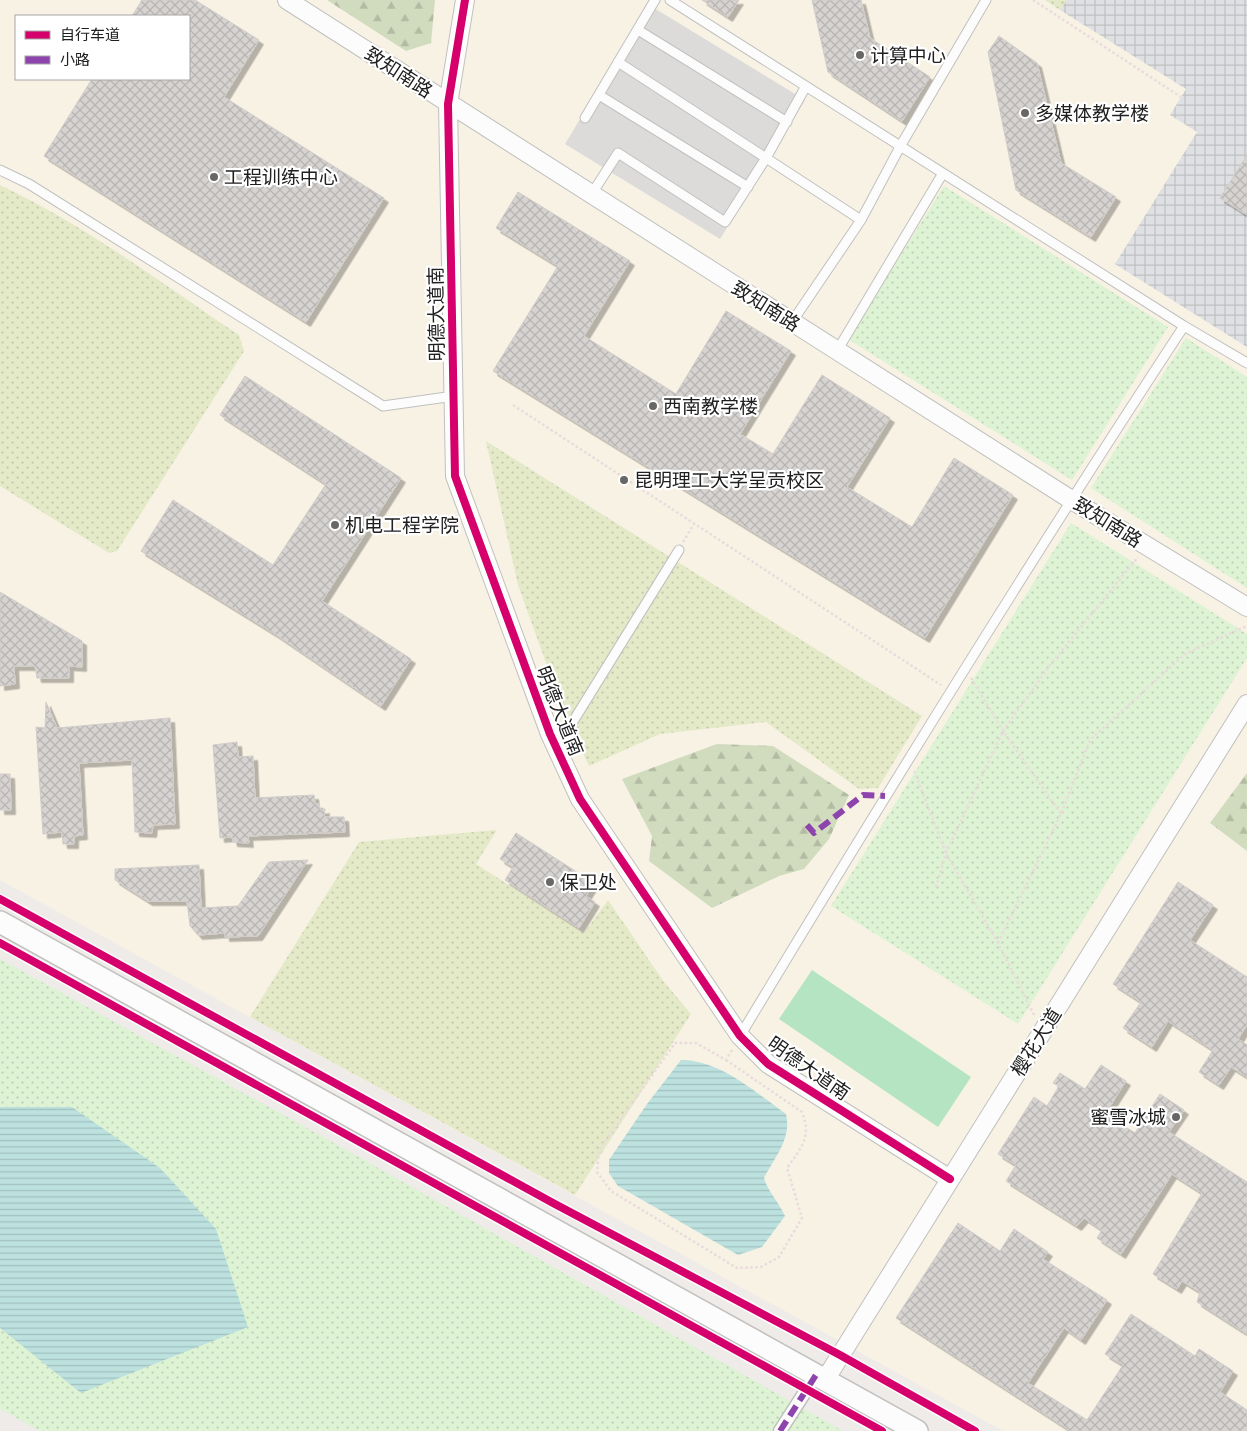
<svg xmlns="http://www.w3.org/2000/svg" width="1247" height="1431" font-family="'Exo 2','Noto Sans SC',sans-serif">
	<defs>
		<pattern id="grass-dots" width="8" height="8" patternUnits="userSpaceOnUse" patternTransform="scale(1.25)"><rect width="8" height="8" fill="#e4eac8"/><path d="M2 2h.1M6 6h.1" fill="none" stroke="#c3c8ac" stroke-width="1.8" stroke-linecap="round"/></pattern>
		<pattern id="forest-firs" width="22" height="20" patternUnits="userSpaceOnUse" patternTransform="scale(1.25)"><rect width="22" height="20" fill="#d1dcbe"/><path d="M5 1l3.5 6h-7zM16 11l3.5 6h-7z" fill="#b3bca3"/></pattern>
		<pattern id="park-dots" width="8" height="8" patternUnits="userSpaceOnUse" patternTransform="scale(1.25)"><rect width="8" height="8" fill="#ddf3d4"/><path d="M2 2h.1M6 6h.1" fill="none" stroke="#bdd0b6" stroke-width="1.8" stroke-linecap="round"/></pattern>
		<pattern id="plaza-grid" width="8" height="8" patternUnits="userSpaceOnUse" patternTransform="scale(1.25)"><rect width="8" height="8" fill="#dfe0e3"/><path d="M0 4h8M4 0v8" fill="none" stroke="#bfc0c2"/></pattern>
		<pattern id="water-rules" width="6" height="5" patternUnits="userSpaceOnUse" patternTransform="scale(1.25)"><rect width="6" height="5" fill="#bce1df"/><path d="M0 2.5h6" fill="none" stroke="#a1c1bf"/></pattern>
		<pattern id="building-cross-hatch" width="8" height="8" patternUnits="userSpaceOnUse" patternTransform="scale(1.25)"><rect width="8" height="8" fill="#d6d3d1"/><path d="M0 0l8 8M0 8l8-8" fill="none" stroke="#b7b5b3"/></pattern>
		<filter id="shadow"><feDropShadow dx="4.5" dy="4.5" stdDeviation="0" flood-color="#0004"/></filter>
	</defs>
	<rect width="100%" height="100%" fill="#eeebe8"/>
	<!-- education -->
	<path fill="#f7f2e4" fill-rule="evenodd" d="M0 0H1247V1431H1003L0 880ZM16 16H189V79H16Z"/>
	<!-- grass -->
	<path fill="url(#grass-dots)" d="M1045 0H1067L1060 10Z
		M0 185C85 225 161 283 239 335L244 351 117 551 109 553 0 486Z
		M486 441 922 716 878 788 859 789 766 722 660 734 589 766 563 710 518 585Z
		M497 830 476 864 584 933 608 900 664 982 691 1014 575 1195 250 1017 359 842Z"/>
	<!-- forest -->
	<path fill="url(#forest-firs)" d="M327 0H435L431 43 406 51Z
		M717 744 773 746 849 795 829 839 804 869 779 876 712 908 649 861 652 836 622 779Z
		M1247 773V851L1210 823Z"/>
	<!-- park -->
	<path fill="url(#park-dots)" d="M944 186 1168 327 1072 480 848 339Z
		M1186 338 1247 377V588L1091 488Z
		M1071 523 1247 634V658L1018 1024 831 906Z
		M0 959 318 1134 843 1431H40L0 1409Z"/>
	<!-- pitch -->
	<path fill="#b4e4c2" d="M812 970 971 1077 938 1127 779 1019Z"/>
	<!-- parking -->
	<path fill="#dcdbd9" d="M649 5 805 100 720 239 565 144Z"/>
	<!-- plaza -->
	<path fill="url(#plaza-grid)" d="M1067 0H1247V155L1220 198 1247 215V347L1115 264 1197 132 1170 115 1186 89 1060 10Z"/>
	<!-- water -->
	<path fill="url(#water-rules)" d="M681 1060C720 1060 755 1092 786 1114 792 1138 775 1157 764 1178 768 1192 779 1202 785 1216L762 1247 738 1255 618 1186 609 1173V1160L647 1104Z
		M0 1107H72L160 1168 216 1229 248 1327 81 1393 0 1328Z"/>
	<!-- building -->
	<path fill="url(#building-cross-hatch)" stroke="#d1ccca" filter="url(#shadow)" d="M142 0H195L259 40 224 97 384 198 306 322 44 156 92 79H189V16H132Z
		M702 0H739L728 17Z
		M812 0H861L870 38 930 77 902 121 828 72Z
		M999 36 1037 63 1061 163 1116 197 1091 237 1016 190 988 52Z
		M1247 155V215L1220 198Z
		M518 192 630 261 584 336 676 394 726 311 791 351 740 434 773 454 822 375 890 418 847 487 912 527 954 458 1013 495 925 638 493 371 558 266 496 228Z
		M245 376 401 478 322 601 411 659 381 706 275 634 141 551 173 500 273 565 326 484 220 415Z
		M0 592 82 641V667L69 666V678H37L35 666H14L15 684 0 686Z
		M46 702 57 728 170 718 175 824 153 825 152 833 135 832 132 760 79 763 83 835 74 836V844H63L62 832 43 834 36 727 45 728Z
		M237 742 238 757 253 756 255 798 314 795 315 804H319L320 810 325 809 324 817H344L345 832 248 836 249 843 233 842 232 837 220 838 213 745Z
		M0 774H10L11 810H0Z
		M516 833 594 883 586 896 595 902 579 928 505 880 513 867 500 859Z
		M308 860 258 936 225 937V933L198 935 190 926 187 901H148L115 880V869L199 865 201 908 238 906 269 862Z
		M1178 882 1213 905 1190 940 1247 977V1025L1238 1039 1247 1045V1077L1231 1067 1219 1085 1199 1072 1213 1050 1168 1021 1152 1047 1123 1028 1141 1002 1113 984Z
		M1101 1065 1126 1081 1105 1114 1135 1133 1160 1094 1184 1110 1169 1132 1247 1182V1334L1197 1302 1200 1292 1182 1281 1177 1289 1153 1274 1202 1193 1172 1174 1121 1254 1097 1238 1102 1230 1084 1218 1077 1226 1006 1181 1016 1165 998 1154 1034 1097 1047 1106 1059 1086 1053 1083 1060 1073 1085 1089Z
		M958 1223 1000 1251 1014 1229 1048 1252 1043 1259 1107 1300 1081 1340 1064 1328 1028 1383 1087 1420 1123 1365 1105 1354 1131 1314 1195 1356 1199 1349 1233 1371 1220 1392 1247 1410V1431H1071L896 1318Z"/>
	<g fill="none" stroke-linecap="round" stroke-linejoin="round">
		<!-- service casing -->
		<g stroke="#c1c0bf" stroke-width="11">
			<path id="service" d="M670 0 1184 326 1247 363
				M638 30 787 122
				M618 62 766 158 806 86
				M599 95 748 187
				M585 118 655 0
				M0 170 29 184 383 406 454 396
				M591 195 618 153 725 222 766 158 861 220 792 322
				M861 220 901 145 986 0
				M837 351 943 173
				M550 734 569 728 679 550
				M740 1036C884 797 1031 559 1184 326"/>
		</g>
		<!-- pedestrian casing -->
		<g stroke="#c1c0bf" stroke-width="15">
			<path id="pedestrian" d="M780 1431 816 1375"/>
		</g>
		<!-- minor casing -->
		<g stroke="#c1c0bf" stroke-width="20">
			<path id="minor" d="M287 0 1070 499 1247 607
				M465 0 448 104 455 476 550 734 580 799 740 1036 768 1064 950 1179
				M825 1380 1247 704"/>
		</g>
		<!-- tertiary casing -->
		<g stroke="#c1c0bf" stroke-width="24">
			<path id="tertiary" d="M0 922 917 1431"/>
		</g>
		<!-- path -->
		<path stroke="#ebdadd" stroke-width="2.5" stroke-dasharray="2.5 2.5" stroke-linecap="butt" d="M1033 0 1181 97
			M513 405 941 685
			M683 542 694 524
			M971 678 1003 731 1061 814
			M914 771 946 853 998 943 1035 1017
			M936 887 946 853 1003 731 1050 665 1138 557
			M998 943 1061 814 1090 740 1185 654 1247 626
			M726 1060 802 1112C812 1137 801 1148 787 1168L802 1218 779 1257 761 1267 737 1268 611 1191 597 1172 599 1150 675 1043H696L726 1060 732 1050"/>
		<!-- service -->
		<use href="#service" stroke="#fcfcfc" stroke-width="9"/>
		<!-- pedestrian -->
		<use href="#pedestrian" stroke="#fcfcfc" stroke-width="12"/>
		<!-- minor -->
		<use href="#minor" stroke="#fcfcfc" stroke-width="18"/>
		<!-- tertiary -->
		<use href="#tertiary" stroke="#fcfcfc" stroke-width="21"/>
		<!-- quiet -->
		<path stroke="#8e44ad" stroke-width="6" stroke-dasharray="12 6" stroke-linecap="butt" d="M807 825 814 833 863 795 885 796
			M780 1431 816 1375"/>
		<!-- cycleway casing -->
		<g stroke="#fff" stroke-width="11">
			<path id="cycleway" d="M465 0 448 104 455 476 550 734 580 799 740 1036 768 1064 950 1179
				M0 899 553 1203 840 1355 975 1431
				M0 943 882 1431"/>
		</g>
		<!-- cycleway -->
		<use href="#cycleway" stroke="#d6006c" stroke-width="8"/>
	</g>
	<!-- markers -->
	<g fill="#686766" stroke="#fff" stroke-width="2">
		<circle cx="860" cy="55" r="5"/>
		<circle cx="1025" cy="113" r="5"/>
		<circle cx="214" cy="177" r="5"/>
		<circle cx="653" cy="406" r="5"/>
		<circle cx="624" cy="480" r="5"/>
		<circle cx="335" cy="525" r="5"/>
		<circle cx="550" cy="882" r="5"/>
		<circle cx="1176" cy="1117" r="5"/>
	</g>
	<g text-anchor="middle" stroke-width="4.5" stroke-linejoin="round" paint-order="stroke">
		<!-- poi labels -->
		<g font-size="19" fill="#202020" stroke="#fff" text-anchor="start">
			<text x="870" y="62">计算中心</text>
			<text x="1035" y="120">多媒体教学楼</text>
			<text x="224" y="184">工程训练中心</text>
			<text x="663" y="413">西南教学楼</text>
			<text x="634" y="487">昆明理工大学呈贡校区</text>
			<text x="345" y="532">机电工程学院</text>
			<text x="560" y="889">保卫处</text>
			<text x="1166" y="1124" text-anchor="end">蜜雪冰城</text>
		</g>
		<!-- street labels -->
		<g font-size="19" fill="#202020" stroke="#fff">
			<text transform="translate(399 72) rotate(33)" y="7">致知南路</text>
			<text transform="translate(766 306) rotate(32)" y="7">致知南路</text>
			<text transform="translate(436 314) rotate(-91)" y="7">明德大道南</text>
			<text transform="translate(1108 522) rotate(32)" y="7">致知南路</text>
			<text transform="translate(560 711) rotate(68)" y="7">明德大道南</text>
			<text transform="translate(1036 1042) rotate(-58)" y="7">樱花大道</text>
			<text transform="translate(809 1068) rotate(35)" y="7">明德大道南</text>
		</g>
	</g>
	<!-- legend -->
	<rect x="15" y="15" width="175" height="65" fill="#ffffff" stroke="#a6a6a6"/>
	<rect x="25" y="31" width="25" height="8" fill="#d6006c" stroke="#a6a6a6"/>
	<text x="60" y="40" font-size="15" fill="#202020">自行车道</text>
	<rect x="25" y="56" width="25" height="8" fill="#8e44ad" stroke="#a6a6a6"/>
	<text x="60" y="65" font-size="15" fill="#202020">小路</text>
</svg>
